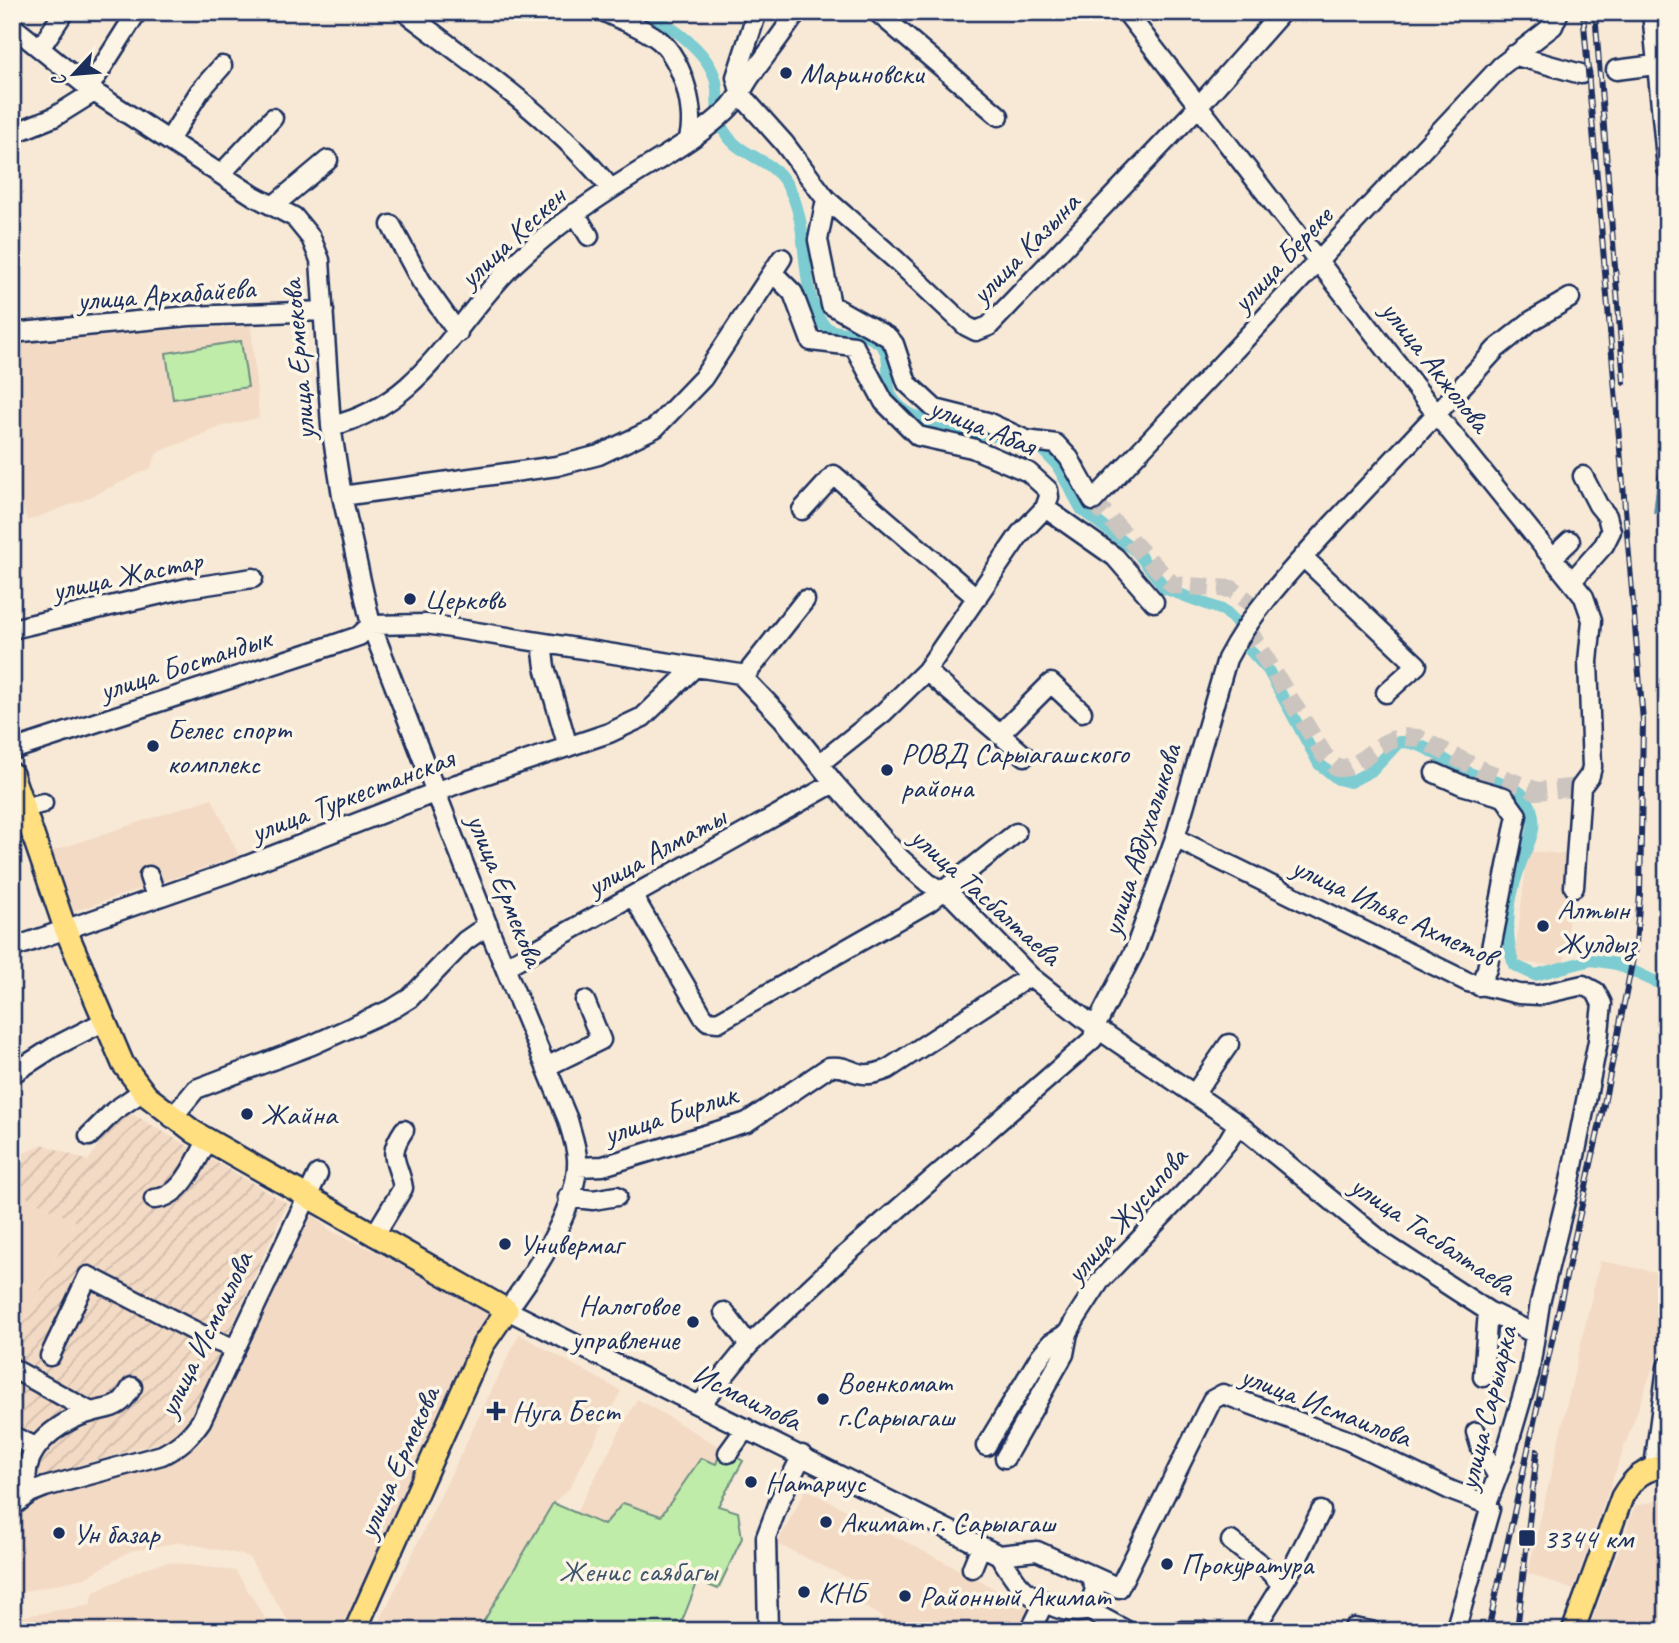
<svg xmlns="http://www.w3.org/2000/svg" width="1679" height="1643" font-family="Caveat,sans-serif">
	<defs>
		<pattern id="industrial-furrows" width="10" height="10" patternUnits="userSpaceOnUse" patternTransform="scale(1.75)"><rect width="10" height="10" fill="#f3dac4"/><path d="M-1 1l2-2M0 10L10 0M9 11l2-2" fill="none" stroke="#d0bbab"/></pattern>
	</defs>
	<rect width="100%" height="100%" fill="#f8e9d6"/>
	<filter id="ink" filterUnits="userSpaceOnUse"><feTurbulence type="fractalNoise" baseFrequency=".0143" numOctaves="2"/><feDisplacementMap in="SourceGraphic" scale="14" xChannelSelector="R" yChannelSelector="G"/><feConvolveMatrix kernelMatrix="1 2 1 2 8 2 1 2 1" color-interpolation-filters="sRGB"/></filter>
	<g filter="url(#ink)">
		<!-- built -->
		<path fill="#f3dac4" d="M251 326 259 418 223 426 157 453 151 468 86 499 27 521 12 475V338Z
			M212 798 239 856 71 912 49 852Z
			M1528 851 1575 855 1564 966 1514 962Z
			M12 1190 75 1221 12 1347Z
			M313 1215 331 1231 381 1254 489 1314 348 1631H294L248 1556 181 1542 130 1551 85 1578 12 1594V1534L24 1508 70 1485 179 1456 202 1442 284 1264Z
			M1600 1261 1667 1274V1294L1656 1359 1573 1590 1528 1573Z
			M519 1334 621 1391 569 1489 553 1503 478 1631H375Z
			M637 1399 722 1448 716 1465 701 1458 661 1516 624 1503 604 1525 576 1513Z
			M806 1489 1035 1610 1025 1631H876L883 1617 859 1603 865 1586 777 1544Z
			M1667 1498V1631H1588L1635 1506Z
			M168 1562 236 1571 273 1631H12V1618L90 1605 94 1592 145 1568Z"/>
		<!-- industrial -->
		<path fill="url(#industrial-furrows)" d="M122 1108 287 1203 193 1414 180 1433 160 1442 21 1482 12 1492V1347L75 1221 12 1190V1142L20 1155 43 1144 88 1161Z"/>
		<!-- green -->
		<path fill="#c0eca9" stroke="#6e8e84" stroke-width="2" d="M241 341 248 387 173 399 166 353Z
			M722 1448 743 1461 718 1506 738 1512 742 1538 718 1589 698 1581 678 1631H478L553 1503 604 1525 623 1503 661 1516 701 1458 716 1464Z"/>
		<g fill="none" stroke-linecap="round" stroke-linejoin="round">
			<!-- stream -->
			<path stroke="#558da3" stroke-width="3.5" d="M1655 512 1659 476 1667 466"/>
			<!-- canal -->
			<path stroke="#7bccd1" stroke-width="12" d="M647 12C673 28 714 54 717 88 718 105 715 118 726 134 741 157 770 157 786 183 808 217 801 265 812 302 827 350 849 322 878 342 894 353 885 376 890 392 902 428 977 429 1009 440
				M1030 445H1038L1057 465 1082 510 1137 552 1166 589 1225 611 1237 623 1247 647 1268 670 1319 764 1338 779 1350 782 1373 770 1399 742C1426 741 1443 762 1467 772 1482 779 1504 782 1518 791 1530 799 1535 815 1533 829 1531 841 1524 853 1520 865 1509 896 1503 933 1514 965L1535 975 1591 960 1617 964 1667 987"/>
			<!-- minor-tunnel -->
			<path stroke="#ccc4be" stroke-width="18" stroke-dasharray="18 9" stroke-linecap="butt" d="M1093 501 1173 585 1232 589 1259 610
				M1247 628 1324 755 1337 768C1367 771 1375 731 1418 738L1479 769 1537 791 1581 787"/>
			<!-- minor casing -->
			<g stroke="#1b2f5e" stroke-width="23">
				<path id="minor" d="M405 12C476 66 554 119 611 189
					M605 12C622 21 643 27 659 40 682 58 698 114 688 141
					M757 12 736 77 741 95 784 143 826 199 897 261 966 326 976 331 989 326 1197 108 1282 12
					M877 12 999 116
					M1126 12 1437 415 1584 597 1592 620 1588 662 1592 767 1590 775 1581 787 1574 887
					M1652 12 1667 169
					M12 26 94 92 254 196 294 217 311 238 320 260 331 426 342 496 371 625 489 929 568 1120C571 1132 576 1145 577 1158 580 1203 534 1275 507 1310L999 1555C1005 1564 1011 1574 1018 1583 1031 1599 1068 1618 1088 1610L1095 1589 1090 1575
					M41 47 64 12
					M1513 55 1581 74
					M1616 70 1655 65
					M89 88 137 12
					M12 134 54 117 94 92
					M169 140 200 91 222 66
					M222 173 273 118
					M826 199 818 240 831 305 888 337 894 344 907 383 935 409 987 422 1026 440 1056 444 1069 458 1093 501 1501 66 1553 26 1559 12
					M273 206 328 160
					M575 213 589 236
					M391 225 421 281 458 333
					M773 273 793 293 811 341 854 346 884 402 918 436 972 448 1028 472 1048 490 1049 497 1045 508
					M12 333 189 316 324 311
					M331 426C423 405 452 324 514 264 549 231 588 203 629 178 662 157 698 138 726 111 737 101 742 89 750 77 766 55 782 34 797 12
					M342 496 557 466 599 455 655 428 703 378 782 258
					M1045 508 1115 557 1154 602
					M802 510 834 475 977 598
					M1303 557 1417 665 1386 693
					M1553 557 1570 541
					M1573 580 1604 545 1611 531 1607 516 1598 505 1583 476
					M12 629 187 588 253 578
					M542 644 545 667 568 747
					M926 671 1025 756
					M744 677 805 600
					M999 735 1051 683 1082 712
					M12 750 330 646 359 636 371 625 426 624 740 674 783 719 834 783 900 858 928 883 953 897 1030 976 1095 1027 1238 1124 1385 1244 1488 1311 1535 1334
					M819 764 883 713 926 671 1020 534 1045 508
					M1435 773 1462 785 1504 797 1517 815 1487 969 1479 986
					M24 808 43 803
					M1175 838 1468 982 1519 994 1539 995 1583 985 1596 992 1602 1004 1598 1041 1569 1186 1540 1303 1529 1374 1504 1459 1487 1504 1490 1509 1455 1631
					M149 876 156 897
					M633 896 703 1016 708 1021 718 1022 929 902 1016 833
					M12 948 225 874 457 784 609 733 643 717 695 667
					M505 967 834 783
					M546 1067 601 1040 585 1001
					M12 1074 54 1047 103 1022
					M1195 1093 1229 1044
					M172 1118 196 1089 312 1045 394 1008 410 998 465 941 488 925
					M89 1136 114 1111 143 1091
					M577 1167 603 1166 747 1122 829 1067C855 1064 854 1083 888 1069L1030 976
					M568 1197 593 1200 617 1196
					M154 1199C183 1197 194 1163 208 1140
					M374 1236 403 1188C399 1161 385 1158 404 1130
					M724 1312 749 1345
					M50 1356 88 1276 210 1339 234 1348
					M12 1368 91 1412
					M1483 1377 1488 1311
					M700 1405 749 1345 843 1257 1093 1039 1095 1027 1134 952 1175 838 1227 659C1253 609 1294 567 1332 525 1387 466 1442 409 1496 349L1531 321 1570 298
					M1476 1432 1481 1448 1497 1475
					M12 1436 36 1447
					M986 1446 1041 1355 1051 1343 1068 1333
					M728 1453 746 1428
					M1005 1458 1064 1354 1068 1333 1076 1318 1100 1281 1188 1189 1228 1141 1238 1124
					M1654 1467 1667 1367
					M30 1493C14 1454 57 1421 92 1412 101 1409 111 1409 118 1404 125 1400 128 1393 132 1387
					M12 1507 30 1493 45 1487 162 1455C180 1446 190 1437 201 1421L318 1174
					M1231 1541 1268 1570 1281 1584
					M999 1555 1037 1551 1119 1588 1212 1400 1223 1394 1347 1440 1452 1491 1487 1504
					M972 1568 981 1546
					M1088 1610 1127 1631
					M1354 1628 1371 1631
					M768 1631 766 1537 780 1500 802 1455
					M1030 1631 1045 1601
					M1179 1631H1202
					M1253 1631 1293 1567 1321 1511"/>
			</g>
			<!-- major casing -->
			<g stroke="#1b2f5e" stroke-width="26">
				<path id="major" d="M12 774 65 928 123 1064 147 1096 194 1132 507 1310 483 1345 355 1631
					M1573 1631 1622 1497C1633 1478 1644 1468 1667 1466"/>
			</g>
			<!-- minor -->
			<use href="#minor" stroke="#fcf5e5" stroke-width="18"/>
			<!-- major -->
			<use href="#major" stroke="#ffdf80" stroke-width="21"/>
			<!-- rail casing -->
			<g stroke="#1b2f5e" stroke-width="6">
				<path id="rail" d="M1595 12 1624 382
					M1488 1631 1602 1114 1636 943 1640 894 1643 721 1583 12
					M1517 1631 1537 1451"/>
			</g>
			<!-- rail -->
			<use href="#rail" stroke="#fcf5e5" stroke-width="3.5" stroke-dasharray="10" stroke-linecap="butt"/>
		</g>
	</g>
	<!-- markers -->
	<g fill="#1b2f5e" stroke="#fcf5e5" stroke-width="2.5">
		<circle cx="786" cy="73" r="7"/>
		<circle cx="410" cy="599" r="7"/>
		<circle cx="153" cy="746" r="7"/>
		<circle cx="887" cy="770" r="7"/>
		<circle cx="1543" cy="926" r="7"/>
		<circle cx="247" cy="1114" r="7"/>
		<circle cx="505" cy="1244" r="7"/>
		<circle cx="693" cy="1322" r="7"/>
		<circle cx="823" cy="1399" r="7"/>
		<path d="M492.5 1400.5h7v7h7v7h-7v7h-7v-7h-7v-7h7z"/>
		<circle cx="751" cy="1482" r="7"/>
		<circle cx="826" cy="1522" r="7"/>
		<circle cx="59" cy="1533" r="7"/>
		<rect x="1518" y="1529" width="18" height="18" rx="3.5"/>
		<circle cx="1167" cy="1564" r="7"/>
		<circle cx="804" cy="1592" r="7"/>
		<circle cx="905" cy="1596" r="7"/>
	</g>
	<g text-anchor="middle" stroke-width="7" stroke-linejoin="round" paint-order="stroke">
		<!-- poi labels -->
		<g font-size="30" fill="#1b2f5e" stroke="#fcf5e5" text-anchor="start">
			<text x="800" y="83">Мариновски</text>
			<text x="424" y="609">Церковь</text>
			<text x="167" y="739">Белес спорт<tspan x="167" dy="34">комплекс</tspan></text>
			<text x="901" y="763">РОВД Сарыагашского<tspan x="901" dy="34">района</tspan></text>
			<text x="1557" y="919">Алтын<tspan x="1557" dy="34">Жулдыз</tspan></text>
			<text x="261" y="1124">Жайна</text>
			<text x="519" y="1254">Универмаг</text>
			<text x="679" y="1315" text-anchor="end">Налоговое<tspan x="679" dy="34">управление</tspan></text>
			<text x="837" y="1392">Военкомат<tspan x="837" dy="34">г.Сарыагаш</tspan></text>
			<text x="512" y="1421">Нуга Бест</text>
			<text x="765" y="1492">Натариус</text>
			<text x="840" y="1532">Акимат г. Сарыагаш</text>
			<text x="73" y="1543">Ун базар</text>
			<text x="1543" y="1548">3344 км</text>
			<text x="1181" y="1574">Прокуратура</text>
			<text x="818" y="1602">КНБ</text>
			<text x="919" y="1606">Районный Акимат</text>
		</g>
		<!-- street labels -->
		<g font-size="30" fill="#1b2f5e" stroke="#fcf5e5">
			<text transform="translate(512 237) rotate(-43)" y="10">улица Кескен</text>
			<text transform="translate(1025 248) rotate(-46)" y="10">улица Казына</text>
			<text transform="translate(1282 259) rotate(-47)" y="10">улица Береке</text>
			<text transform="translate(166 294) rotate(-4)" y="10">улица Архабайева</text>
			<text transform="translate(298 360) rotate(-95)" y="10">улица Ермекова</text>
			<text transform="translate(1436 366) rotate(52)" y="10">улица Акжолова</text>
			<text transform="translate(983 426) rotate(22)" y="10">улица Абая</text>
			<text transform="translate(127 575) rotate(-12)" y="10">улица Жастар</text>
			<text transform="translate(185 664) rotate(-18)" y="10">улица Бостандык</text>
			<text transform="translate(352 795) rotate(-21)" y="10">улица Туркестанская</text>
			<text transform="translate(1141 840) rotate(-72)" y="10">улица Абдухалыкова</text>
			<text transform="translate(656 851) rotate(-29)" y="10">улица Алматы</text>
			<text transform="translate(506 890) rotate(68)" y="10">улица Ермекова</text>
			<text transform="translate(986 896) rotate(42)" y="10">улица Тасбалтаева</text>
			<text transform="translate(1394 911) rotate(25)" y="10">улица Ильяс Ахметов</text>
			<text transform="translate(670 1114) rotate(-18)" y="10">улица Бирлик</text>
			<text transform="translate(1126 1215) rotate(-49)" y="10">улица Жусипова</text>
			<text transform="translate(1433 1235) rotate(34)" y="10">улица Тасбалтаева</text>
			<text transform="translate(205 1334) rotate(-64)" y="10">улица Исмаилова</text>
			<text transform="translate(747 1397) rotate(26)" y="10">Исмаилова</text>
			<text transform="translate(1326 1406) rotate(21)" y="10">улица Исмаилова</text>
			<text transform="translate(1487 1408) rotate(-76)" y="10">улица Сарыарка</text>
			<text transform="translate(398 1462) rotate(-66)" y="10">улица Ермекова</text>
		</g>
		<!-- park labels -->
		<g font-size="30" fill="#3c556d" stroke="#fcf5e5">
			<text x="638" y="1581">Женис саябагы</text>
		</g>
	</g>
	<!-- margin -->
	<rect width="1679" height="1643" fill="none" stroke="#fcf5e5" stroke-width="42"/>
	<rect x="21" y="21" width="1637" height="1601" fill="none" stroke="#1b2f5e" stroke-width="2.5" filter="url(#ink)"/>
	<!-- north arrow -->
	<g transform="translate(74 74) rotate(244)" stroke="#fcf5e5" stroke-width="5" paint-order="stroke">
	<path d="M0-5L12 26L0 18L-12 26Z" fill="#1b2f5e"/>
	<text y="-10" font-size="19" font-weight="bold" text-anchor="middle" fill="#1b2f5e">С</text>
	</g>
</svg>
